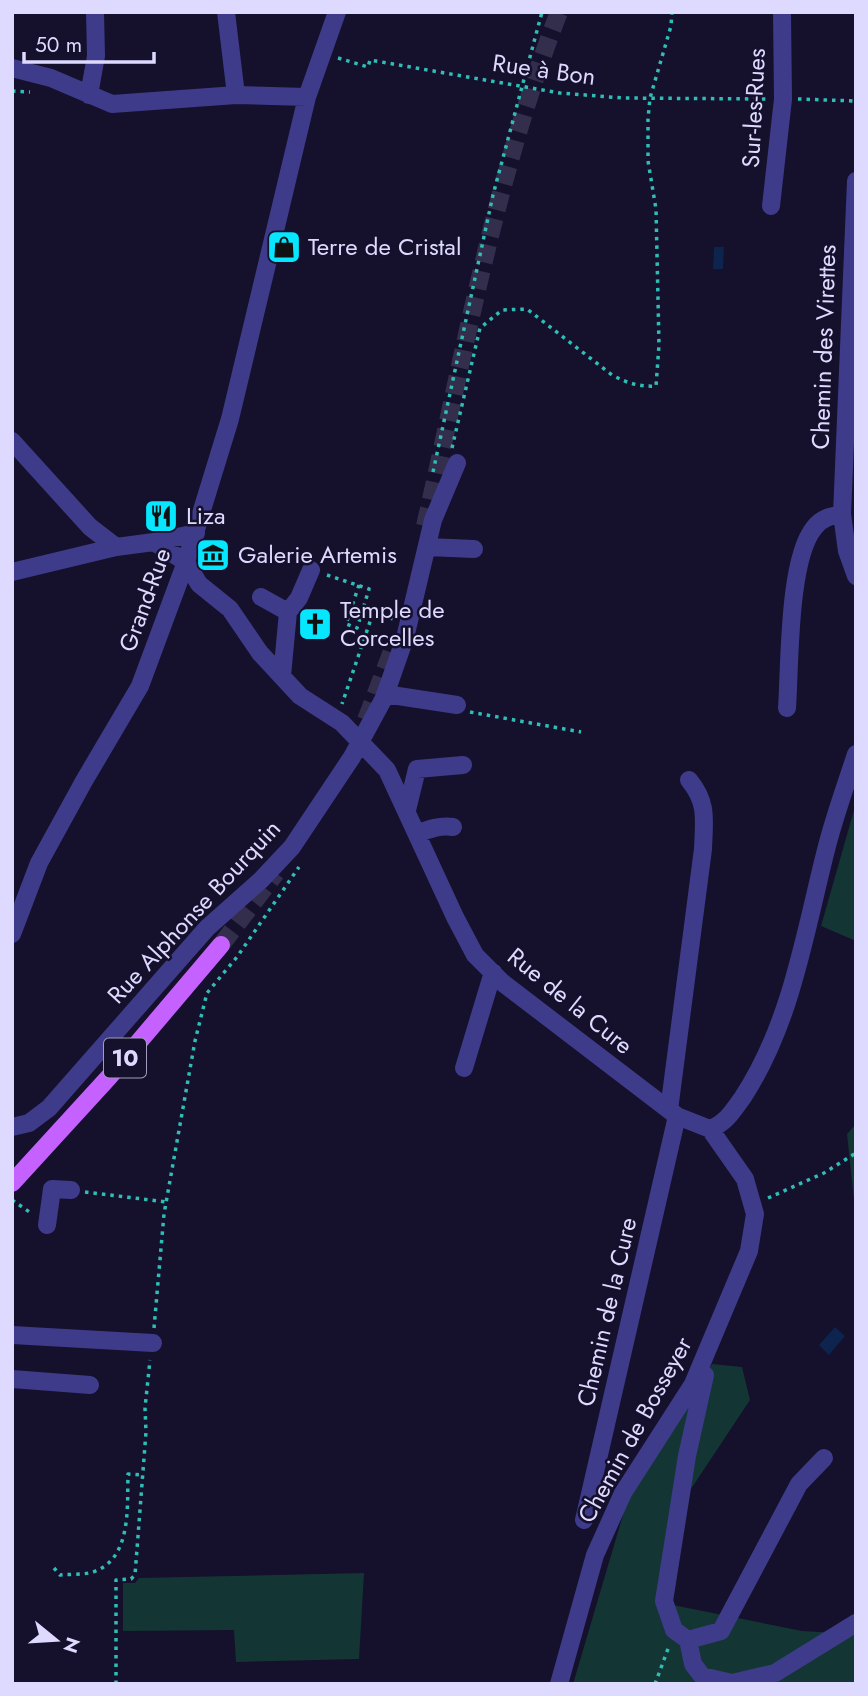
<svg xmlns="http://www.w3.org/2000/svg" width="868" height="1696" font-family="Jost,sans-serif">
	<rect width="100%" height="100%" fill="#15102b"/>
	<!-- green -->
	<path fill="#133534" d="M856 803V941L821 926Z
		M856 1124V1220L847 1134Z
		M712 1364 742 1367 750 1400 681 1504 668 1604 802 1631 856 1634V1684H573L628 1498Z
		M364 1573 359 1659 236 1662 234 1630 123 1631V1583H135L139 1578Z"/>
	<!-- water -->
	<path fill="#0c244e" d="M714 247H724L723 269H713Z
		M835 1327 845 1336 829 1355 819 1345Z"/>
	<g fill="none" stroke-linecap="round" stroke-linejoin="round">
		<!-- major-tunnel -->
		<path stroke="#332e4b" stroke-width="18" stroke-dasharray="18 9" stroke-linecap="butt" d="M425 526C464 354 495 177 559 12
			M366 720 392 651
			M221 945 276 873"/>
		<!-- path -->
		<path stroke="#2fbeb6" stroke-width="3.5" stroke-dasharray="3.5 5" stroke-linecap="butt" d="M338 58 368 67 370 60 560 93 623 98 766 99
			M12 91 30 92
			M798 99 856 101
			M452 448 480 328 502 310 527 309 612 375C627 383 639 387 656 386L659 345 656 209 648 161V119L650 98 671 26 672 12
			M433 472 493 195 542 12
			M327 575 369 589 363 609 373 613 342 704
			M359 585 346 624 357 628 363 609
			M373 613 393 619
			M470 712 581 732
			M85 1192 167 1202
			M768 1198 824 1173 856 1153
			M12 1200 31 1213
			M154 1328 164 1214 195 1041 207 993 237 957 299 867
			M54 1568 60 1575C70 1574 83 1575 93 1572 132 1559 127 1507 128 1474L142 1475
			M116 1684V1580L131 1579 135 1575 146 1432 145 1408 150 1360
			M655 1684 669 1646"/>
		<!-- minor -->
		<path stroke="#3e3b8a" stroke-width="18" d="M226 12 236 95
			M12 68 51 78 112 104 236 95 307 97
			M89 95 96 56 95 12
			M856 181 842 514 847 551 856 576
			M771 206 783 99 782 12
			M12 441 90 527 116 547 154 542 196 533
			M154 542 186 562 199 584 230 609 260 653 300 696 342 723 387 770 455 917 475 955 503 983 677 1116 710 1129C726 1123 733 1111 743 1097 792 1022 805 931 827 846 835 815 846 785 856 754
			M427 547 474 549
			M12 572 116 547
			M261 597 288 612
			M282 676 288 612 299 598 311 570
			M385 694 457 705
			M787 708C790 665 788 560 814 528 821 518 831 516 842 514
			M407 810 417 769 463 765
			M417 834C429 829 440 825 453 827
			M12 934 39 863 84 781 140 686 186 562 230 419 307 97 337 12
			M464 1068 493 972
			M669 1110 703 849C704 820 708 803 689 780
			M12 1127 29 1123 49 1108 207 928 261 880 292 847 352 757 384 698 405 638 433 520 457 463
			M47 1225 52 1189 71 1190
			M12 1335 153 1343
			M705 1375 687 1456 664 1601 674 1630 688 1640 721 1631 799 1484 824 1458
			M12 1379 90 1385
			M584 1520 677 1116
			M688 1640 693 1664 702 1676 732 1683 775 1673 856 1623
			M559 1684 595 1555 623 1493 693 1384 749 1251 755 1214 745 1179 710 1129"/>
		<!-- major -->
		<path stroke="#c461ff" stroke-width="18" d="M12 1183 109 1077 221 945"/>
	</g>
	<!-- icons -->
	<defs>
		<g id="shop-square" transform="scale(1.75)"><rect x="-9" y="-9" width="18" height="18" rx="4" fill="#06e6ff" stroke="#15102b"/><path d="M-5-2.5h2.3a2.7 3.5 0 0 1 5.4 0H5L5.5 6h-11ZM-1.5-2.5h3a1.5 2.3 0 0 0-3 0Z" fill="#111"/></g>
		<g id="restaurant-square" transform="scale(1.75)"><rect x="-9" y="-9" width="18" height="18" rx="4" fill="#06e6ff" stroke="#15102b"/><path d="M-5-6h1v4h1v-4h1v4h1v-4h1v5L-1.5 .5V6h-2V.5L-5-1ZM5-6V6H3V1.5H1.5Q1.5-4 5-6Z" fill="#111"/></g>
		<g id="museum-square" transform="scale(1.75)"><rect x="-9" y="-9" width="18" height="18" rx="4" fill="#06e6ff" stroke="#15102b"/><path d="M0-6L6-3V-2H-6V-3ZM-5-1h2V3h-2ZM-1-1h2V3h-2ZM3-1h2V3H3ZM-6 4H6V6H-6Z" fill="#111"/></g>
		<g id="church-square" transform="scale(1.75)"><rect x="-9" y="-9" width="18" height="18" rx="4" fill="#06e6ff" stroke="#15102b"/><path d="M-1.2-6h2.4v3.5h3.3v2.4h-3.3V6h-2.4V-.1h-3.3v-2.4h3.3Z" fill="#111"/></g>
	</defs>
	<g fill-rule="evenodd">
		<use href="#shop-square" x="284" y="247"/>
		<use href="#restaurant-square" x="161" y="516"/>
		<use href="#museum-square" x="213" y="555"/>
		<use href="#church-square" x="315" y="624"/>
	</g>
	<g text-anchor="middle" stroke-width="5" stroke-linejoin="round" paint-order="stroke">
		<!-- shield labels -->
		<rect fill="#15102b" stroke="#a29dbf" stroke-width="2" x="104" y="1038.5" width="42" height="39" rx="5"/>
		<g font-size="23" font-weight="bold" fill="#dedaff">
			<text x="125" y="1066">10</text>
		</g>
		<!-- street labels -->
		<g font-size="24" fill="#dedaff" stroke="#15102b">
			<text transform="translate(544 70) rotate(8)" y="8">Rue à Bon</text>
			<text transform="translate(754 108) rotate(-87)" y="8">Sur-les-Rues</text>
			<text transform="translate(824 347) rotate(-88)" y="8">Chemin des Virettes</text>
			<text transform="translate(145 600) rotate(-70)" y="8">Grand-Rue</text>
			<text transform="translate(194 912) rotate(-47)" y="8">Rue Alphonse Bourquin</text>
			<text transform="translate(570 1001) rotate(39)" y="8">Rue de la Cure</text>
			<text transform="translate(607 1312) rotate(-77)" y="8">Chemin de la Cure</text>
			<text transform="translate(635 1430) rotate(-61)" y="8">Chemin de Bosseyer</text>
		</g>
		<!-- poi labels -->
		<g font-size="24" fill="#dedaff" stroke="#15102b" text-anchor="start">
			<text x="308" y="255">Terre de Cristal</text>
			<text x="186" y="524">Liza</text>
			<text x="238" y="563">Galerie Artemis</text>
			<text x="340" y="618">Temple de<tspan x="340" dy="28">Corcelles</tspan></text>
		</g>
	</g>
	<!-- border -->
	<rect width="868" height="1696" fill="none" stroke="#dedaff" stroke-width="28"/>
	<!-- north arrow -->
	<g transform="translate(56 1640) rotate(108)" stroke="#15102b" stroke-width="5" paint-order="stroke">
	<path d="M0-5L12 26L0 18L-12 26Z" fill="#dedaff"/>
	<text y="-10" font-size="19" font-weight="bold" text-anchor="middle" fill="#dedaff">N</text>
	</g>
	<!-- scale -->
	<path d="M24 52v10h130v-10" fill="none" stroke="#dedaff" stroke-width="3.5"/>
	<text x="35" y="52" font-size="21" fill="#dedaff" stroke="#15102b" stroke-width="5" paint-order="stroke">50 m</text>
</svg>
